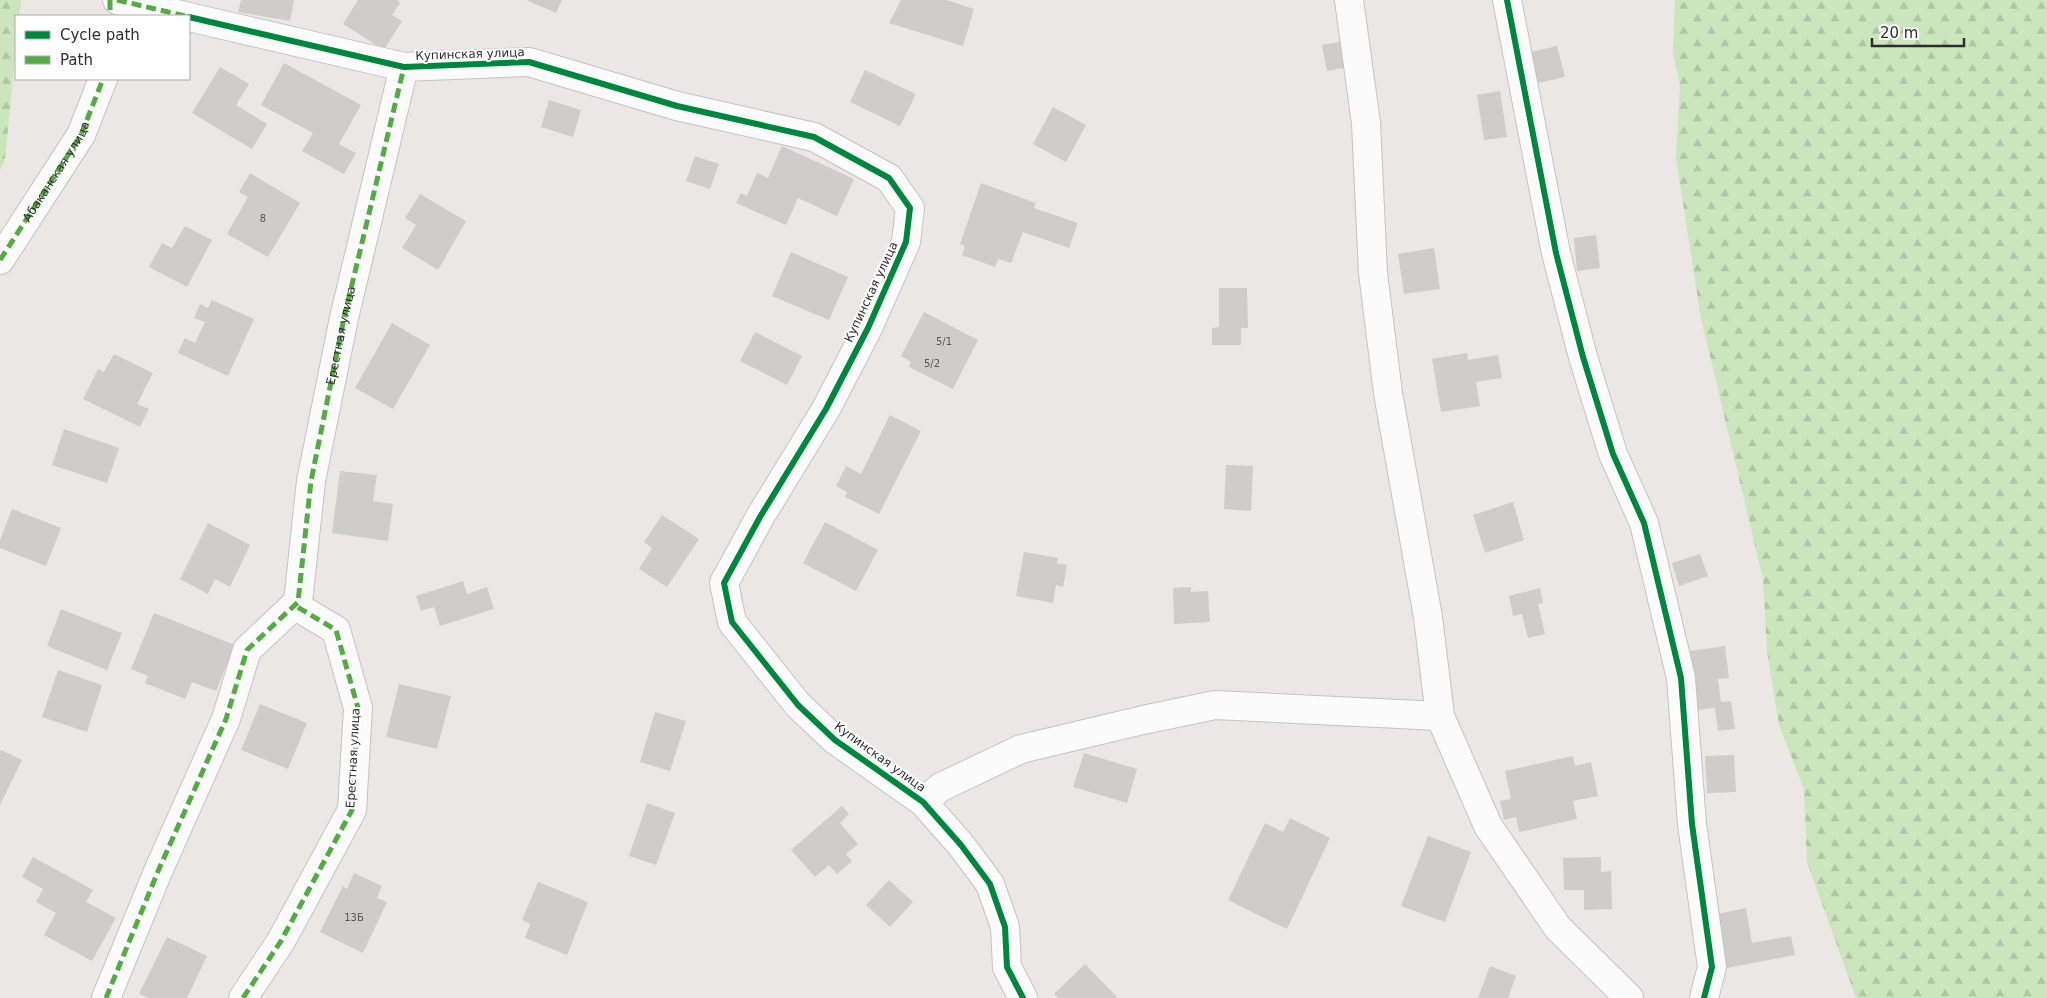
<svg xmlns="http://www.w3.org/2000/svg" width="2047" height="998" font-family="'DejaVu Sans',sans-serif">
	<defs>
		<pattern id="forest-firs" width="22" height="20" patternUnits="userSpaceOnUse" patternTransform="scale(1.25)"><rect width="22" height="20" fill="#cbe5bd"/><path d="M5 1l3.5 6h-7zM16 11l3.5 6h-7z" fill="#afc5a3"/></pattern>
	</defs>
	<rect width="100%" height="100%" fill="#eae7e4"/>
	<!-- forest -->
	<path fill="url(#forest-firs)" d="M0 0H21L19 16H16V47L5 159 0 171Z
		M1675 0H2047V998H1856L1807 862 1804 789 1779 725 1767 651 1763 579 1701 318 1676 158 1680 85 1673 53Z"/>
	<!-- building -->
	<path fill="#cfcdca" d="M241 0H294L290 21 238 12Z
		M358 0H397L400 3 392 15 402 21 384 50 343 24Z
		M526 0H562L556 13Z
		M901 0H947L974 9 963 46 889 23Z
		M1343 41 1348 67 1327 71 1322 45Z
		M1557 46 1565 77 1538 83 1531 52Z
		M284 63 361 105 339 144 356 153 344 174 302 151 313 133 261 105Z
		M220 67 249 84 236 105 267 124 252 149 192 113Z
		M865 70 916 94 900 126 850 102Z
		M1500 91 1507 137 1484 140 1477 95Z
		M549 100 581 110 573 137 541 127Z
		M1053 107 1086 125 1066 162 1033 144Z
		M782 146 854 179 837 216 798 198 786 225 736 203 741 193 747 196 757 173 768 178Z
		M695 156 719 164 710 189 686 181Z
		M250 173 300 203 268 257 227 234 248 197 239 192Z
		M981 183 1036 203 1034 208 1078 223 1069 248 1023 232 1011 263 998 259 995 267 962 255 965 246 960 244Z
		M420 194 466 221 438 270 402 248 416 225 405 218Z
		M185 226 212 240 187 287 149 267 162 243 172 248Z
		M1596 235 1600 268 1577 271 1574 238Z
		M1434 248 1440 289 1404 294 1398 254Z
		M791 252 848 277 829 320 772 296Z
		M1219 288H1247L1248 328H1241V345H1212V328L1219 327Z
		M212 300 254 319 228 376 178 353 185 338 195 343 205 322 194 318 200 304 208 308Z
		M924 312 978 340 953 389 909 367 911 362 901 356Z
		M392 323 430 345 393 409 355 388Z
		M755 332 802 356 787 385 740 361Z
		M1467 353 1468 360 1498 355 1502 378 1476 382 1480 406 1441 412 1432 359Z
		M114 354 153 373 137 404 149 409 140 427 83 399 98 369 104 372Z
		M890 415 921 431 879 514 845 497 847 492 836 486 846 466 861 474Z
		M64 429 119 448 107 483 52 465Z
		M1226 465 1253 466 1251 511 1224 509Z
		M340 471 377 475 373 501 393 504 388 541 332 533Z
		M1513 502 1524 540 1485 553 1473 515Z
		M12 509 61 528 46 566 0 548V540Z
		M662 515 699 539 667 587 639 569 652 548 644 542Z
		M825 522 878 550 856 591 803 563Z
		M208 523 250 545 230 587 215 579 208 594 180 579Z
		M1024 552 1058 558 1057 563 1067 565 1063 587 1056 585 1053 603 1016 596Z
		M1700 554 1708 576 1679 586 1672 563Z
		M463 581 467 594 487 587 494 609 440 626 434 607 421 611 416 596Z
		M1191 587V592L1208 591 1210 622 1174 624 1173 588Z
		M1540 588 1543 603 1538 604 1545 634 1528 638 1522 614 1513 616 1509 596Z
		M61 609 122 633 107 670 47 646Z
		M154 613 235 645 216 691 192 682 185 699 145 683 148 676 131 669Z
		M1725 646 1729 678 1718 679 1721 702 1731 701 1735 729 1718 731 1715 708 1697 710 1690 651Z
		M58 670 102 685 87 732 42 717Z
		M399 684 451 696 437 749 386 737Z
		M260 704 307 723 288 769 241 750Z
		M655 712 686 721 670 771 640 762Z
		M1 750 22 760 0 805V753Z
		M1084 753 1137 769 1127 803 1073 787Z
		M1734 755 1736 792 1707 793 1705 756Z
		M1573 756 1575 766 1591 762 1598 796 1573 801 1577 819 1519 832 1516 817 1504 820 1500 801 1511 799 1505 771Z
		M647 803 675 813 656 865 629 856Z
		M842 806 849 814 840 823 858 844 846 854 852 861 837 874 829 865 815 877 791 850Z
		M1290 818 1330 838 1287 929 1228 900 1265 823 1283 832Z
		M1428 836 1471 852 1445 922 1401 906Z
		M33 857 93 890 86 902 116 918 92 961 44 935 56 913 36 902 43 889 22 877Z
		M1601 857V872L1611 871 1612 909 1584 910V890H1564L1563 858Z
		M354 873 382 886 377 898 387 902 363 953 320 932 343 886 347 889Z
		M889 880 913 902 890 927 866 905Z
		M538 882 588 902 567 955 525 938 530 924 522 920Z
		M1746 908 1752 943 1791 936 1795 955 1727 968 1717 914Z
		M167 937 207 956 187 998H149L139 994Z
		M1085 964 1118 998H1058L1054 994Z
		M1490 966 1516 976 1508 998H1478Z"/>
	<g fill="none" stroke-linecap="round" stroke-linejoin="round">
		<!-- minor casing -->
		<g stroke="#c4c3c4" stroke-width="30">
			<g id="minor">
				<path d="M117 0 185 16"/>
				<path d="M1349 0 1366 123 1373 273 1388 393 1428 617 1440 716"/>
				<path d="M1507 0 1556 253 1583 357 1613 454 1644 523 1681 678 1692 824 1712 967 1704 998"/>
				<path d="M189 17 404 67 529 62 677 106 814 137 889 178 910 208 906 242 868 328 826 409 760 517 724 583 732 622 798 705 835 740 923 802 961 845 990 884 1005 927 1007 967 1023 998"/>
				<path id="s1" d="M0 260 81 135 103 79"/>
				<path d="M923 802 941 787 1021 749 1143 720 1215 705 1440 716 1488 826 1558 928 1629 998"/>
				<path id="s2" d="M106 998 159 869 226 719 247 650 298 602 311 481 344 318 404 67"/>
				<path d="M243 998 281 941 352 810 358 708 336 630 294 605"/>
			</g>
		</g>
		<!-- minor -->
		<use href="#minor" stroke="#fcfbfb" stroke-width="28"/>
		<!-- quiet -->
		<path stroke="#54ab44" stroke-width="5" stroke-dasharray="10 5" stroke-linecap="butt" d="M110 0V16
			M117 0 185 16
			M0 260 81 135 103 79
			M106 998 159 869 226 719 247 650 298 602 311 481 344 318 404 67
			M243 998 281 941 352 810 358 708 336 630 294 605"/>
		<!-- cycleway casing -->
		<g stroke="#fff" stroke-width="9">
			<path id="cycleway" d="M1507 0 1556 253 1583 357 1613 454 1644 523 1681 678 1692 824 1712 967 1704 998
				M189 17 404 67 529 62 677 106 814 137 889 178 910 208 906 242 868 328 826 409 760 517 724 583 732 622 798 705 835 740 923 802 961 845 990 884 1005 927 1007 967 1023 998"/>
		</g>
		<!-- cycleway -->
		<use href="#cycleway" stroke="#00873e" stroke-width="6"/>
	</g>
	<g text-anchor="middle" stroke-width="4" stroke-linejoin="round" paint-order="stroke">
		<!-- number labels -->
		<g font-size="10" fill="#575756">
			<text x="263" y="222">8</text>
			<text x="944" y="345">5/1</text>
			<text x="932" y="367">5/2</text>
			<text x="354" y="921">13Б</text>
		</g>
		<!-- street labels -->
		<g font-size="12" fill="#2d2d2d" stroke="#fff">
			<text transform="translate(470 54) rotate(-2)" y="4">Купинская улица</text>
			<text dy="4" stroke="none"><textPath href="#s1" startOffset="105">Абаканская улица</textPath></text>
			<text transform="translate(871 292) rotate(-65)" y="4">Купинская улица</text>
			<text dy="4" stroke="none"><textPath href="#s2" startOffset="716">Ерестная улица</textPath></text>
			<text transform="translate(880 757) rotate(36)" y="4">Купинская улица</text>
			<text transform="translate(353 758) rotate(-87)" y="4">Ерестная улица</text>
		</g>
	</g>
	<!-- legend -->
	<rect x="15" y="15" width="175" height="65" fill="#ffffff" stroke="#ababab"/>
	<rect x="25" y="31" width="25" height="8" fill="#00873e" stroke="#ababab"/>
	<text x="60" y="40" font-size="15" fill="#2d2d2d">Cycle path</text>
	<rect x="25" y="56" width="25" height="8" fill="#54ab44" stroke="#ababab"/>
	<text x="60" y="65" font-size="15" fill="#2d2d2d">Path</text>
	<!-- scale -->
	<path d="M1872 38v8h92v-8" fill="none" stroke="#2d2d2d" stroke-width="2.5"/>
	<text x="1880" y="38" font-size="15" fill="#2d2d2d" stroke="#ffffff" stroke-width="4" paint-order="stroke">20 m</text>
</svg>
